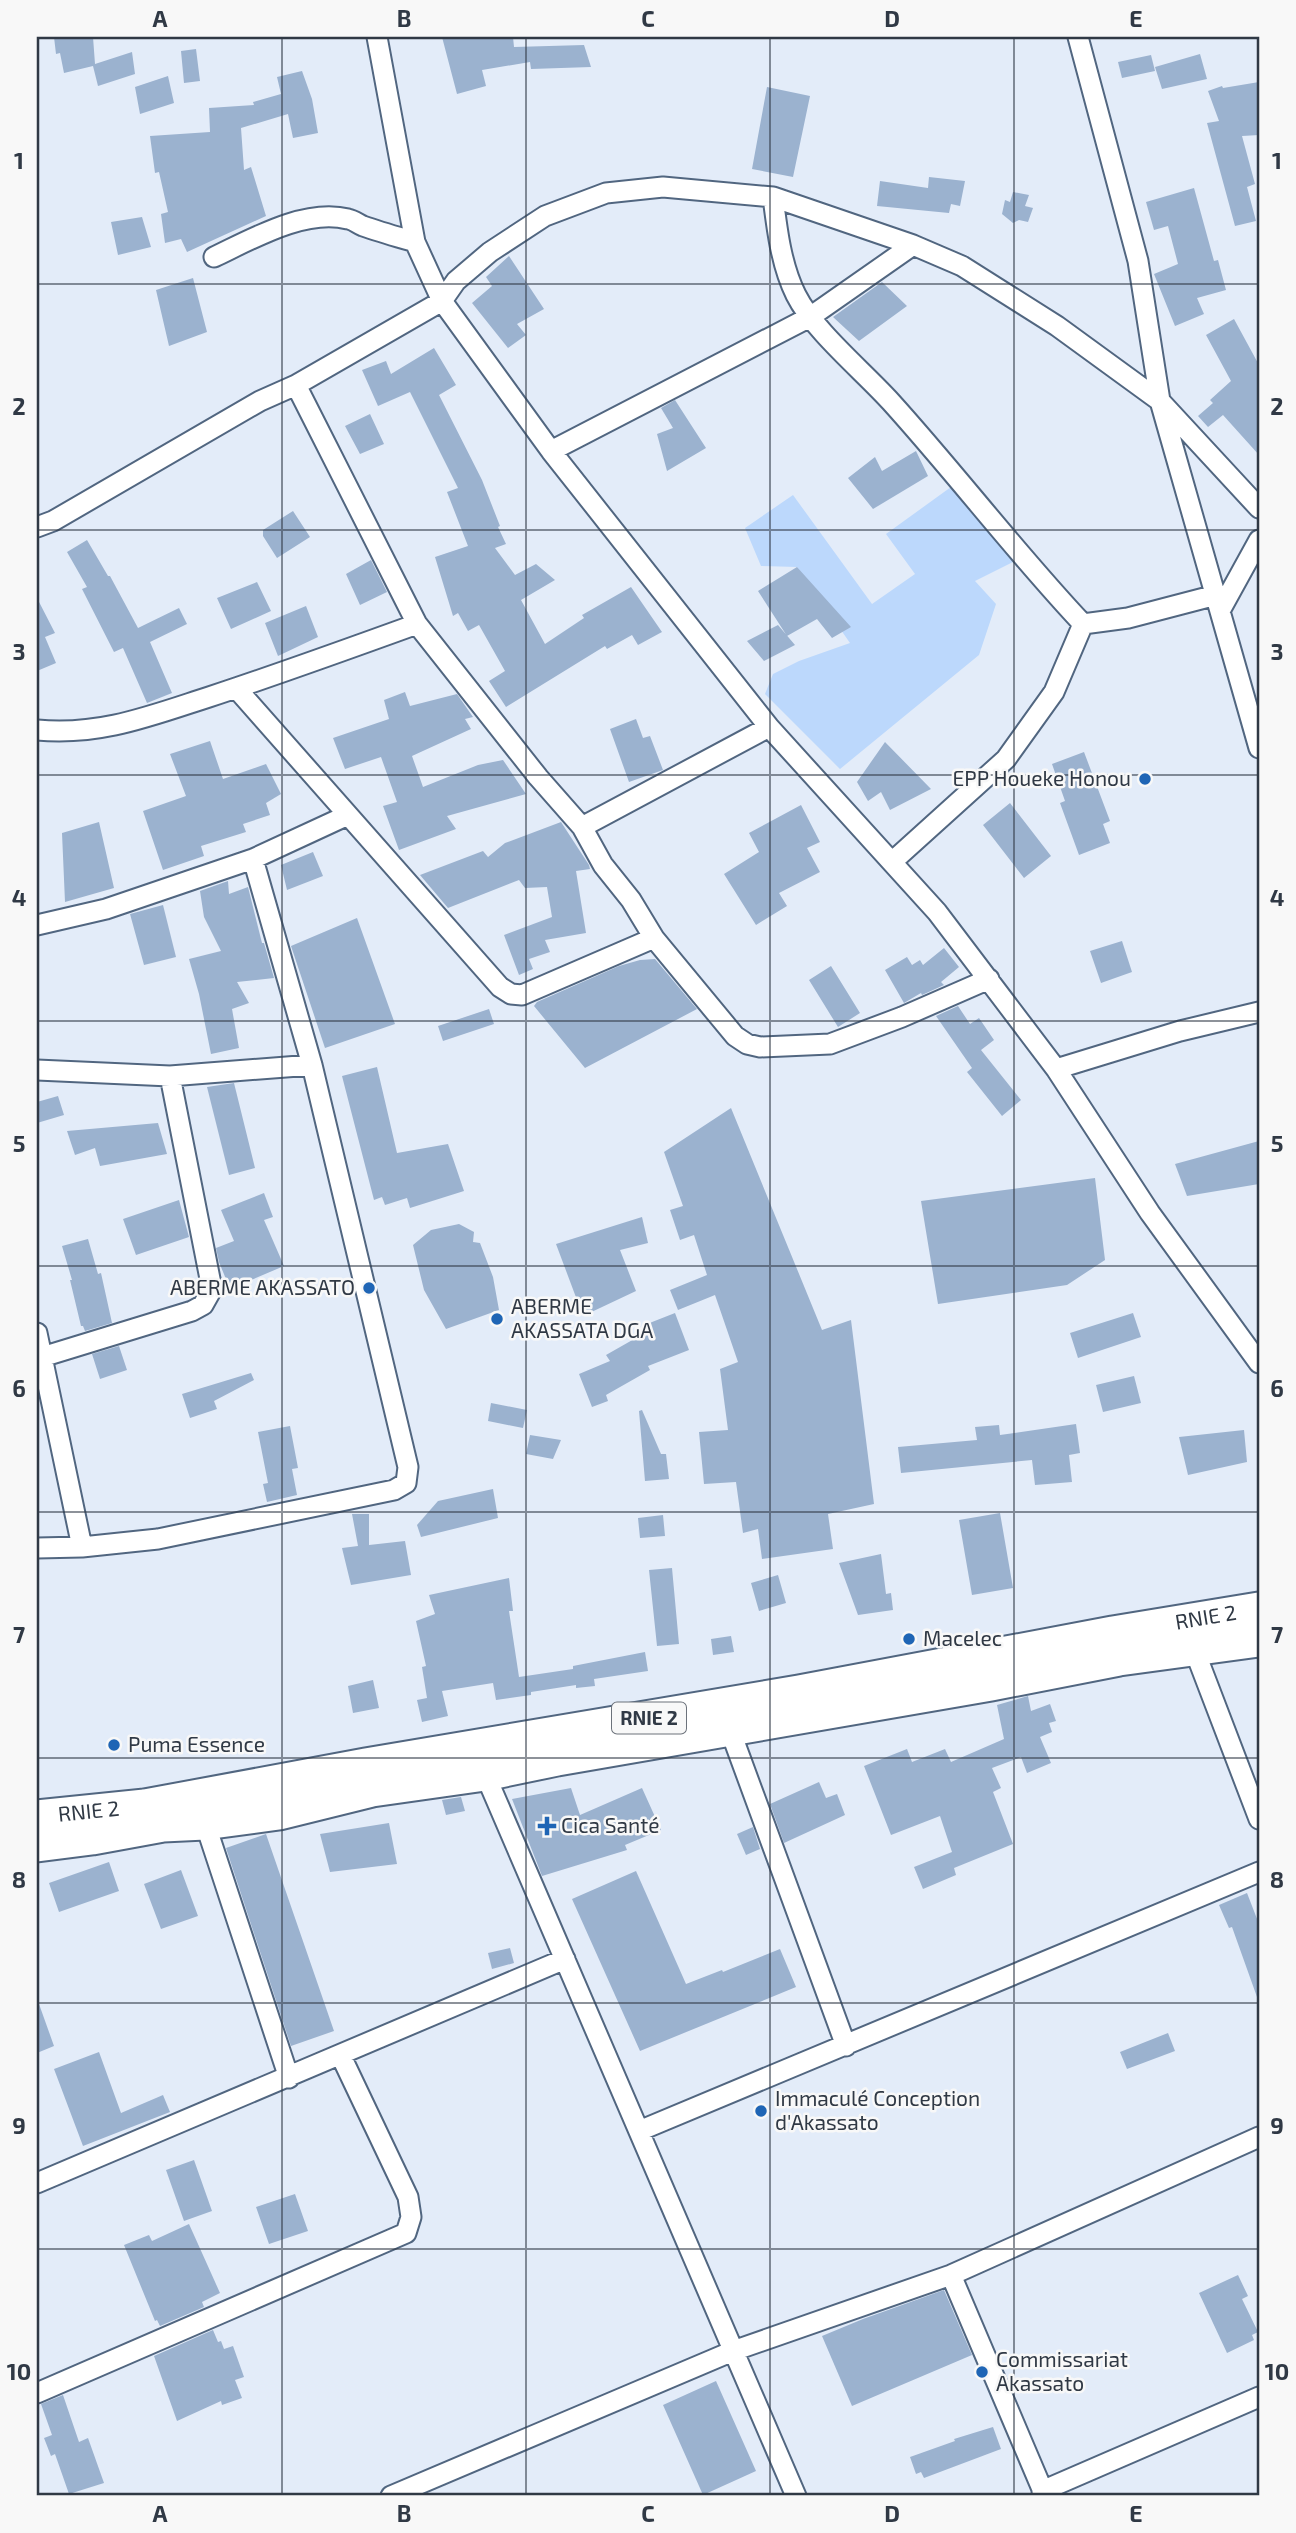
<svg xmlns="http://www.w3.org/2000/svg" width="1296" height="2533" font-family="'Exo 2',sans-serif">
	<rect width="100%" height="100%" fill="#e3ecf9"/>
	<!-- green -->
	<path fill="#bcd8fc" d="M951 487 1015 561 975 581 996 604 979 655 840 769 765 694 773 674 799 661 850 643 797 567 761 566 745 528 793 495 872 604 915 574 886 534Z"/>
	<!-- building -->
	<path fill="#9bb2cf" d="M54 37H93L95 64 132 52 135 74 98 86 93 66 64 73 60 53 56 54Z
		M442 37H513L514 47 584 45 591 67 531 69 530 62 482 70 486 86 457 94Z
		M196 49 200 81 184 83 181 51Z
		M1200 54 1207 79 1162 89 1155 67Z
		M1151 55 1155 71 1122 78 1118 62Z
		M302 71 312 99 318 133 293 138 288 114 241 128 244 170 251 167 266 216 187 252 181 239 165 243 161 214 168 212 159 172 155 173 150 136 210 132 209 108 254 105 253 102 281 94 277 77Z
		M168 76 174 103 140 114 135 87Z
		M1259 82V135L1242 136 1255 184 1247 187 1256 221 1235 226 1207 123 1219 121 1208 91 1222 86 1223 88Z
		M767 87 810 96 793 177 752 169Z
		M929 177 965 181 960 206 951 204 949 213 877 206 880 181 928 188Z
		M1194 188 1214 261 1218 260 1226 290 1197 298 1204 314 1175 326 1154 274 1178 264 1168 226 1154 230 1146 202Z
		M1013 192 1029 195 1025 206 1033 208 1028 222 1019 220 1013 223 1002 214 1005 200 1010 202Z
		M142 217 151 247 118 255 111 222Z
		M509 256 544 309 517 324 526 335 508 348 472 303 492 286 486 277Z
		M193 278 207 332 169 346 156 290Z
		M882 282 907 306 859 341 833 317Z
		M1234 319 1259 365V455L1223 415 1208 427 1198 416 1213 403 1210 400 1231 381 1206 335Z
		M434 348 456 385 439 395 482 480 500 526 498 527 506 544 495 548 515 575 536 564 555 580 521 600 545 644 584 618 582 615 631 587 662 632 638 645 632 635 607 649 605 646 506 707 489 681 505 671 479 625 468 631 458 613 453 616 435 557 468 546 447 492 458 488 410 392 378 406 362 370 386 361 391 374Z
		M675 400 706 448 667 471 657 434 673 428 661 408Z
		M370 414 384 444 360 454 345 426Z
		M916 451 928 476 873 509 848 478 875 457 882 471Z
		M293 511 310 537 277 558 263 536V530Z
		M87 540 108 576H110L138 628 179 608 187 624 150 642 172 693 147 703 123 648 114 652 82 589 87 587 67 552Z
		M371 560 387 592 360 605 346 574Z
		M797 567 851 627 832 638 817 619 787 636 758 591Z
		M257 582 271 611 231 629 217 598Z
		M37 598 55 633 45 637 56 663 37 671Z
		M306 606 318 637 278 656 265 623Z
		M778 625 795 645 764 661 747 641Z
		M405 692 410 706 457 694 473 717 465 719 471 729 412 756 423 787 478 765 503 760 526 794 447 816 456 829 399 850 383 806 397 802 381 757 345 769 333 738 389 719 384 700Z
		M636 719 643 738 650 736 663 770 629 782 610 729Z
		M210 741 223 779 266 764 281 794 266 803 270 815 243 824 246 832 201 846 204 856 163 870 143 811 186 796 170 754Z
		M885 742 931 789 890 810 881 792 868 801 857 782Z
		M1084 752 1110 821 1103 824 1110 843 1079 855 1060 803 1065 801 1052 764Z
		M1010 803 1051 856 1024 878 983 825Z
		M801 805 820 842 807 848 820 872 779 893 787 906 756 925 724 874 759 852 749 833Z
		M99 822 114 888 65 902 62 833Z
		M561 822 589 865 590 869 576 871 586 933 545 940 550 952 529 959 533 969 519 975 504 935 552 917 547 887 525 888 519 880 448 908 420 875 483 851 488 857 505 843Z
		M313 852 323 876 287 890 281 865Z
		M228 881 229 894 248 887 262 943H264L274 978 237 982 249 1003 232 1009 239 1048 211 1054 199 994 189 959 221 951 204 917 200 891Z
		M163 905 176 957 144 965 130 914Z
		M357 918 395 1024 325 1048 291 946Z
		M1122 941 1132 972 1101 983 1090 951Z
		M944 948 959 967 941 982 944 985 922 995 921 993 904 1003 885 970 907 957 912 965 920 960 923 965Z
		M655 959 697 1009 585 1068 534 1006 537 1002 619 966 640 960Z
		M831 966 860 1013 838 1027 809 980Z
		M958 1006 970 1024 979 1018 994 1040 981 1050 1021 1100 1002 1116 967 1072 972 1068 936 1016Z
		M489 1009 494 1024 443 1041 438 1026Z
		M377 1067 397 1153 448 1144 464 1191 410 1208 407 1198 385 1205 382 1197 374 1200 342 1076Z
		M234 1083 255 1168 229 1175 207 1087Z
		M58 1096 64 1115 37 1123V1102Z
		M731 1108 822 1330 851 1320 874 1504 828 1514 833 1549 762 1559 758 1529 743 1533 736 1482 704 1484 699 1432 728 1430 720 1369 738 1362 715 1295 678 1310 670 1290 707 1275 694 1235 680 1240 670 1210 683 1206 664 1152Z
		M158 1123 167 1154 100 1166 95 1148 75 1155 67 1131Z
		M1259 1141V1184L1187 1196 1175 1164Z
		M1095 1178 1105 1260 1067 1285 938 1304 921 1201Z
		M264 1193 273 1217 264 1220 284 1266 230 1289 219 1262 216 1248 234 1241 221 1210Z
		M179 1200 189 1237 136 1255 123 1219Z
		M642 1217 648 1243 620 1250 636 1291 583 1316 556 1244Z
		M459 1224 474 1232 473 1242 480 1243 493 1277 499 1310 446 1329 424 1290 413 1245 431 1230Z
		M88 1239 98 1274 101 1273 112 1323 85 1331 83 1326H81L70 1280H72L62 1246Z
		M675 1313 689 1350 648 1366 650 1370 606 1395 608 1401 592 1407 579 1374 610 1361 606 1355 650 1330 647 1324Z
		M1133 1313 1141 1337 1078 1358 1070 1333Z
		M119 1346 127 1370 100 1379 92 1354Z
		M251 1373 254 1380 214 1401 217 1409 190 1418 182 1394Z
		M1134 1376 1141 1403 1103 1412 1096 1385Z
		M491 1403 527 1410 523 1428 488 1421Z
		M642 1410 661 1454H666L669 1479 645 1481 639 1411Z
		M1076 1424 1080 1453 1069 1455 1072 1482 1035 1485 1032 1460 901 1473 898 1447 977 1440 975 1427 999 1425 1000 1435Z
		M290 1426 298 1468 292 1469 297 1495 267 1502 263 1484 268 1483 258 1432Z
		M1244 1430 1247 1462 1188 1475 1179 1437Z
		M530 1435 561 1440 553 1459 526 1454Z
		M493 1489 498 1518 421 1537 417 1525 438 1501Z
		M1000 1513 1013 1588 972 1595 959 1520Z
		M352 1514H369V1545L405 1541 411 1575 351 1585 342 1548 358 1546Z
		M663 1515 665 1536 640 1538 638 1518Z
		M881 1554 886 1594 891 1593 893 1610 858 1615 839 1563Z
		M672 1568 679 1644 657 1646 649 1570Z
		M778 1575 786 1603 759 1611 751 1583Z
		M509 1578 513 1611H509L519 1677 573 1669V1666L645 1652 648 1671 594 1679 595 1686 576 1688V1685L531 1692V1695L496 1700 493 1683 442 1691 448 1716 422 1722 417 1700 427 1698 422 1667 426 1666 416 1621 435 1614 429 1595Z
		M731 1636 734 1652 713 1655 711 1639Z
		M373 1680 379 1708 353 1713 348 1686Z
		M1028 1696 1031 1711 1050 1704 1056 1721 1049 1723 1052 1732 1040 1737 1051 1763 1027 1773 1021 1757 992 1768 1001 1788 993 1792 1013 1844 954 1868 956 1875 923 1889 914 1867 952 1852 940 1816 891 1835 864 1766 907 1749 912 1762 945 1749 951 1762 1004 1739 997 1705Z
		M819 1782 826 1798 837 1794 845 1815 784 1843 770 1804Z
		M571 1788 580 1815 642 1788 661 1830 625 1845 627 1850 542 1876 512 1799Z
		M461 1797 465 1811 446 1815 442 1800Z
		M389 1823 397 1864 330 1872 320 1834Z
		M753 1827 760 1849 746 1855 737 1834Z
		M266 1834 334 2031 291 2046 226 1848Z
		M109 1862 119 1891 59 1912 49 1883Z
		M181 1870 198 1916 161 1929 144 1884Z
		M636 1871 686 1984 722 1970 723 1972 780 1949 796 1987 640 2051 572 1899Z
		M1247 1893 1259 1924V1997H1257L1232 1927 1229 1928 1219 1905Z
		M510 1948 514 1963 492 1969 488 1953Z
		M39 2004 54 2046 37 2053V2005Z
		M1168 2033 1175 2051 1127 2069 1120 2052Z
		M99 2052 121 2113 163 2095 170 2112 83 2146 54 2069Z
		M194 2160 212 2211 184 2221 166 2170Z
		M295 2194 308 2231 269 2244 256 2207Z
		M189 2224 220 2293 202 2302 204 2307 160 2326 157 2320 155 2321 124 2245 149 2235 152 2241Z
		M1238 2275 1248 2296 1242 2299 1258 2332 1252 2335 1254 2340 1227 2353 1199 2293Z
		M944 2290 972 2355 852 2406 822 2336 863 2319Z
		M213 2330 218 2342 221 2341 224 2349 233 2346 244 2377 235 2380 242 2398 222 2405 221 2401 177 2421 154 2356Z
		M716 2381 756 2471 703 2495 663 2405Z
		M63 2395 79 2442 88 2438 104 2483 69 2494 55 2454 51 2456 44 2438 52 2435 41 2404Z
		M993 2427 1001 2449 924 2478 921 2472 916 2474 910 2457 955 2441 954 2439Z"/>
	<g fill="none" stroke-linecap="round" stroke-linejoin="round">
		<!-- minor casing -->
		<g stroke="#516680" stroke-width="23">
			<path id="minor" d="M377 37 415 242 442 301 551 451 769 727 937 912 1056 1069 1150 1213 1259 1363
				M1078 37 1138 261 1160 401 1259 748
				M773 197C777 229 781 265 796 295 814 331 863 371 891 402 957 475 1016 553 1083 624
				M214 257C252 239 305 208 348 219 354 220 358 224 363 226 380 232 398 237 415 242
				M296 385 417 624 538 777 582 827 603 865 631 900 654 938 735 1036 747 1044 760 1047 830 1044 902 1017 989 979
				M551 451 810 317 913 245
				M37 527 53 521 260 401 296 385 442 301 456 281 490 252 545 216 606 193 663 187 773 197 913 245 962 266 1057 326 1160 401 1259 508
				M1221 609 1259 540
				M1083 624 1128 618 1216 595
				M236 688 500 987 511 994 522 995 654 938
				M37 730C100 736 150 716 209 697 279 674 348 649 417 624
				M582 827 769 727
				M893 861 1006 759 1054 692 1083 624
				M37 925 106 909 253 859 348 815
				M1056 1069 1180 1031 1259 1012
				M37 1070 170 1076 312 1065
				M37 1333 82 1547
				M42 1357 192 1311 203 1305 212 1289 170 1076
				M37 1548 82 1547 158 1539 394 1490 406 1483 408 1467 312 1065 253 859
				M1194 1649 1259 1819
				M730 1730 846 2046
				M485 1774 796 2496
				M205 1823 289 2078
				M639 2131 1259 1872
				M37 2183 565 1959
				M951 2275 1045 2496
				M37 2393 406 2233 411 2217 408 2197 341 2056
				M1042 2491 1259 2397
				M391 2496 733 2351 951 2275 1259 2137"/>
		</g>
		<!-- trunk casing -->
		<g stroke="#516680" stroke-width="37">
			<g id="trunk">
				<path id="s1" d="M37 1817 145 1806 366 1765 799 1692 1113 1633 1259 1609"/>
				<path d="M37 1845 92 1838 163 1825 205 1823 279 1813 372 1790 485 1774 557 1759 991 1684 1119 1659 1259 1640"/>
			</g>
		</g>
		<!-- minor -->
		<use href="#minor" stroke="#fff" stroke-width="19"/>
		<!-- trunk -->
		<use href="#trunk" stroke="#fff" stroke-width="33"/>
	</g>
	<!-- grid -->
	<path fill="none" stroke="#303945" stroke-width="2" stroke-opacity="0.55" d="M282 37V2496M526 37V2496M770 37V2496M1014 37V2496M37 284H1259M37 530H1259M37 775H1259M37 1021H1259M37 1266H1259M37 1512H1259M37 1758H1259M37 2003H1259M37 2249H1259"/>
	<!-- markers -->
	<g fill="#1f65b5" stroke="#f8f8f8" stroke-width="2.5">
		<circle cx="1145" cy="779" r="7"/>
		<circle cx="369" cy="1288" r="7"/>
		<circle cx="497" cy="1319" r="7"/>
		<circle cx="909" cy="1639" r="7"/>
		<circle cx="114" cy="1745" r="7"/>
		<path d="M543.5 1815.5h7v7h7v7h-7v7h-7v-7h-7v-7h7z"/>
		<circle cx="761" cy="2111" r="7"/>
		<circle cx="982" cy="2372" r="7"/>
	</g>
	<g text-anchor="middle" stroke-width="5" stroke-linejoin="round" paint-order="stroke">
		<!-- shield labels -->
		<rect fill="#f8f8f8" stroke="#6c727b" stroke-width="2" x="612" y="1702.5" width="74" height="31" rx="5"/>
		<g font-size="19" font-weight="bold" fill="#303945">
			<text x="649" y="1725">RNIE 2</text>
		</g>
		<!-- poi labels -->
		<g font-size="21" fill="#303945" stroke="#f8f8f8" text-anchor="start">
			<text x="1131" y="786" text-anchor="end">EPP Houeke Honou</text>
			<text x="355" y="1295" text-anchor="end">ABERME AKASSATO</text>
			<text x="511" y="1314">ABERME<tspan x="511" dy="24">AKASSATA DGA</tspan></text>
			<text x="923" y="1646">Macelec</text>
			<text x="128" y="1752">Puma Essence</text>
			<text x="561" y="1833">Cica Santé</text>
			<text x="775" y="2106">Immaculé Conception<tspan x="775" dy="24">d'Akassato</tspan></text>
			<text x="996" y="2367">Commissariat<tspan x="996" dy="24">Akassato</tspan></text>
		</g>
		<!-- street labels -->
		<g font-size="21" fill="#303945" stroke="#f8f8f8">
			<text dy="7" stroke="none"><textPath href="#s1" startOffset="1186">RNIE 2</textPath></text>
			<text dy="7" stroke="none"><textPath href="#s1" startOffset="52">RNIE 2</textPath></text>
		</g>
	</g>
	<!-- border -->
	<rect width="1296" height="2533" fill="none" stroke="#f8f8f8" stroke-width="77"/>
	<rect x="38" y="38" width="1220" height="2456" fill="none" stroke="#303945" stroke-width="2.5"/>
	<g font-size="23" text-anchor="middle" font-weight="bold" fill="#303945">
		<text x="160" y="27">A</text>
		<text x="404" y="27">B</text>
		<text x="648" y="27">C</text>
		<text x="892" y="27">D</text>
		<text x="1136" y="27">E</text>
		<text x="19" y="169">1</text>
		<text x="1277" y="169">1</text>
		<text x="19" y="415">2</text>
		<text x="1277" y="415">2</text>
		<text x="19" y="660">3</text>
		<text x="1277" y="660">3</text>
		<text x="19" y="906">4</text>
		<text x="1277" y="906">4</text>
		<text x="19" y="1152">5</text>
		<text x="1277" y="1152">5</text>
		<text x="19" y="1397">6</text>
		<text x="1277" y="1397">6</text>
		<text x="19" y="1643">7</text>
		<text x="1277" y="1643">7</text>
		<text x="19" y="1888">8</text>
		<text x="1277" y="1888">8</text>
		<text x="19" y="2134">9</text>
		<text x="1277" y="2134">9</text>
		<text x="19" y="2380">10</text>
		<text x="1277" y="2380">10</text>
		<text x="160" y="2522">A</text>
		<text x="404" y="2522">B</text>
		<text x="648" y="2522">C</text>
		<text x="892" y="2522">D</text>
		<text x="1136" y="2522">E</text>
	</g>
</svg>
